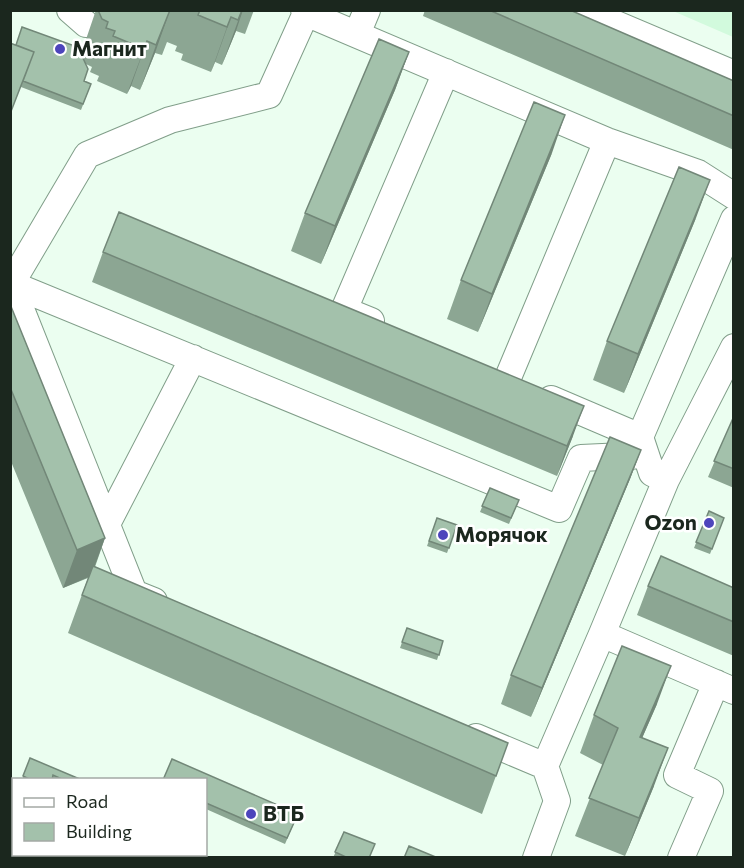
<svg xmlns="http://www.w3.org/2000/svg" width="744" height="868" font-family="Commissioner,sans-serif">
	<rect width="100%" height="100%" fill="#ebfef0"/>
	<!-- built -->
	<path fill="#d2fadd" d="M673 11H733V37Z"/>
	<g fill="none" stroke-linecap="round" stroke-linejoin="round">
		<!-- minor casing -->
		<g stroke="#809e89" stroke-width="28">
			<path id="minor" d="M70 10 86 24
				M304 10 306 13 607 141 698 173 734 196
				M583 10 734 74
				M357 34 367 10
				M11 284 559 509 581 458 646 455
				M371 321 344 310 446 72
				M507 380 607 141
				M551 399 640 437 652 473 666 480
				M640 437 734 219
				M107 524 193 358
				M154 601 134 593 11 284 87 155 170 120 269 95 306 13
				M602 634 734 691
				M476 737 545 766
				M10 804 14 806
				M10 842 14 843
				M42 854 49 858
				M134 854 141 858
				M536 858 557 801 545 766 602 634 666 480 734 347
				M681 858 710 791 677 775 716 683"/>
		</g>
		<!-- minor -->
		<use href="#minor" stroke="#fff" stroke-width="26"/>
	</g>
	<!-- wall -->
	<path fill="#8ca693" d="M96 10H254L245 34 236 31 222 65 215 62 211 72 181 60 183 54 175 51 177 46 167 42 162 55 155 53 140 90 131 86 127 94 97 81 99 76 90 72 92 67 86 64 84 81 91 84 81 110 21 87 16 45 74 52 82 56 81 54Z
		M425 10H570L734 81V150L423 16Z
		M409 52 395 90 321 264 291 251 305 213Z
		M552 153 478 332 447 319 461 280Z
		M696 218 624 393 593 380 607 341Z
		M103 252 573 436 557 476 92 282Z
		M10 304 105 538 95 567 508 743 482 814 68 633 88 578 63 588 10 459Z
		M734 416V488L708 477Z
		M641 450 630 479 531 717 501 704 511 675Z
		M490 488 519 500 509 524 480 512Z
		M709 511 724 518 710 554 694 548Z
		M437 518 457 525 447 553 427 546Z
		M648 586 734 588V656L637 615Z
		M407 628 443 641 437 660 400 648Z
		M657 704 642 738 654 786 625 856 575 836 603 765 580 753 594 715Z
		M30 758 82 780H22Z
		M206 780 298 814 285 844 206 809Z
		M344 832 369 858H333Z"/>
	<!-- shaded-wall -->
	<path fill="#728778" d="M170 10 155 53 140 90 156 45Z
		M242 10H243L236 31 222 65Z
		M231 17 215 62 211 72 227 27Z
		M147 41 131 86 127 94 144 49Z
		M409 52 395 90 321 264 335 226Z
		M565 115 552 153 478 332 492 294Z
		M710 180 696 218 624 393 638 354Z
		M584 406 573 436 557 476 567 446Z
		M641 450 630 479 531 717 542 688Z
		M105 538 91 576 63 588 77 550Z
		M671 666 657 704 626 775 640 737Z
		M668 748 654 786 625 856 639 818Z"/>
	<!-- building -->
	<path fill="#a3c1ab" stroke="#728778" stroke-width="1.5" d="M98 10H170L156 45 147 41 144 49 113 36 115 31 106 28 108 22 102 19Z
		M200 10H242L238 20 231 17 227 27 198 15Z
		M489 10H570L734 81V116Z
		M22 27 72 45 74 52 82 56 88 69 84 81 91 84 83 104 23 81 34 52 16 45Z
		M379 39 409 52 335 226 305 213Z
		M10 43 34 52 10 114Z
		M534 102 565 115 492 294 461 280Z
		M679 167 710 180 638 354 607 341Z
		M119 212 584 406 567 446 103 252Z
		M10 304 105 538 77 550 10 387Z
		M734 416V469L714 461Z
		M610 437 641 450 542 688 511 675Z
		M490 488 519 500 511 518 482 506Z
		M709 511 724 518 712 549 696 542Z
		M437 518 457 525 449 548 429 541Z
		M661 556 734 588V622L648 586Z
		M93 566 508 743 496 776 82 595Z
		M407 628 443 641 439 655 402 642Z
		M622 646 671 666 640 737 668 748 639 818 589 798 618 728 594 715Z
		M30 758 82 780H64L53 775 52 780H31L23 776Z
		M172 759 298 814 287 838 206 803V780H163Z
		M344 832 375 844 369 858H348L335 852Z
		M409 846 438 858H404Z"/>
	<!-- markers -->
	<g fill="#4d45bc" stroke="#fff" stroke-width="2">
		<circle cx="60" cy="49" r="6"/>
		<circle cx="709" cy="523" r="6"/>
		<circle cx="443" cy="535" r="6"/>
		<circle cx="251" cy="814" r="6"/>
	</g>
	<g text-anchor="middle" stroke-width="5" stroke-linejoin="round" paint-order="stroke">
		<!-- poi labels -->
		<g font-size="21" font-weight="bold" fill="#1b271e" stroke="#fff" text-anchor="start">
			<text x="72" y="56">Магнит</text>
			<text x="697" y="530" text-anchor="end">Ozon</text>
			<text x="455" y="542">Морячок</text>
			<text x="263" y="821">ВТБ</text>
		</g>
	</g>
	<!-- border -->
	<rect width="744" height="868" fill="none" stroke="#1b271e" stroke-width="24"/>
	<!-- legend -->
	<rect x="12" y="778" width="195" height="78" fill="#ffffff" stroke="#a4a9a5" stroke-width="1.5"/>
	<rect x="24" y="798" width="30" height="9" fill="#ffffff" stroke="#a4a9a5" stroke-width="1.5"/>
	<text x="66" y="808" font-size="18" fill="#1b271e">Road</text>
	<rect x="24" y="823" width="30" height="18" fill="#a3c1ab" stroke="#a4a9a5" stroke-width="1.5"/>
	<text x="66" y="838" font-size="18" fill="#1b271e">Building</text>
</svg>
